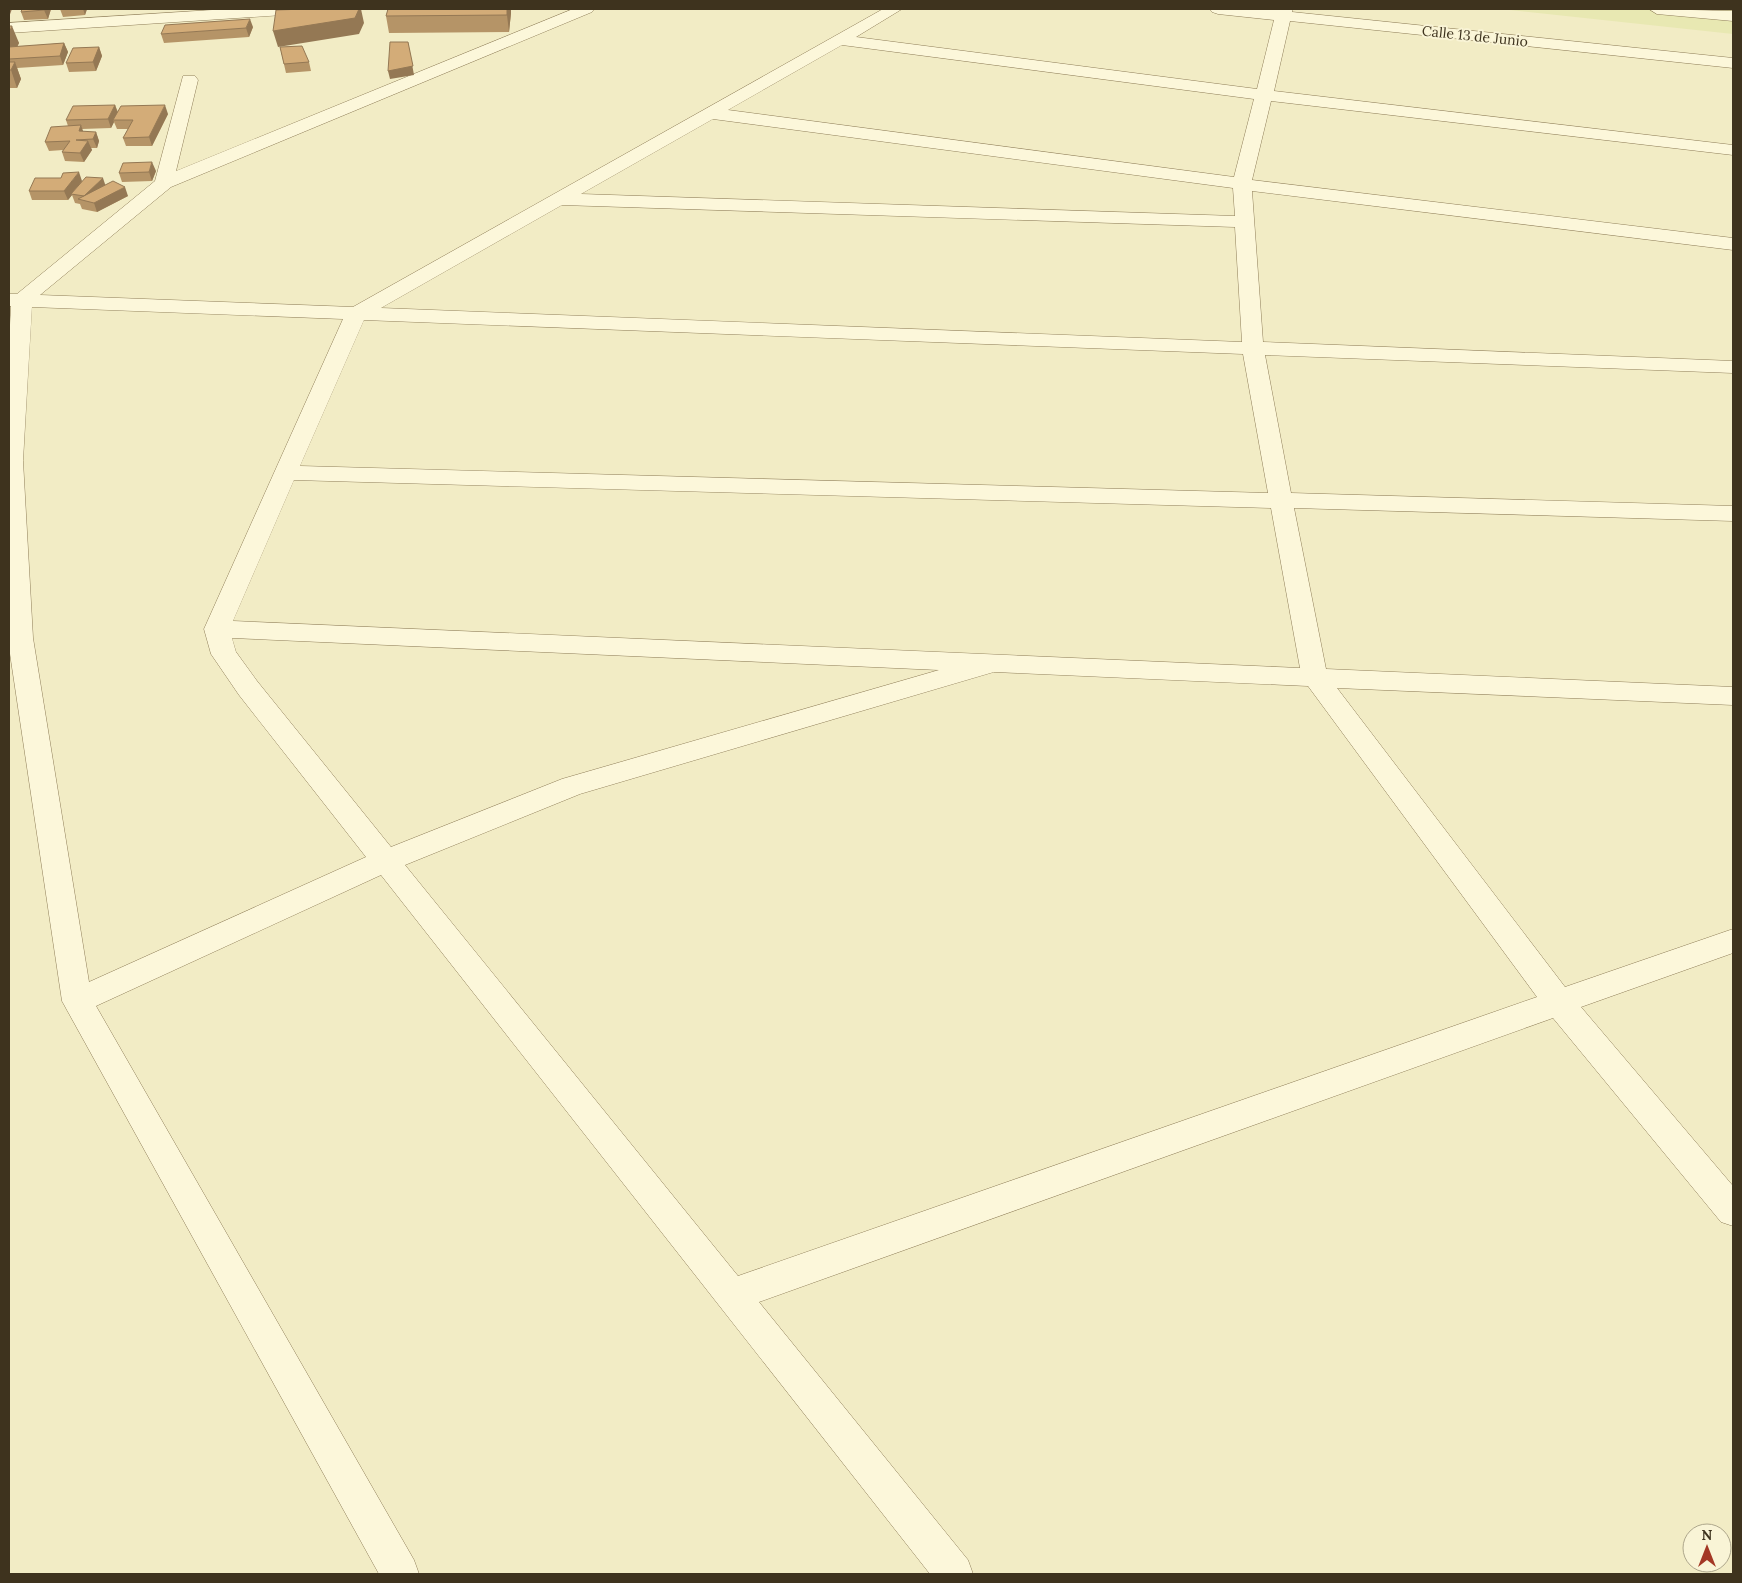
<svg xmlns="http://www.w3.org/2000/svg" width="1742" height="1583" font-family="Lora,serif">
	<rect width="100%" height="100%" fill="#f2ecc5"/>
	<!-- farmland -->
	<path fill="#e8e8b2" d="M1501 9H1733V34Z"/>
	<g fill="none" stroke-linecap="round" stroke-linejoin="round">
		<!-- minor casing -->
		<g stroke="#8f7e59" stroke-width="1">
			<path id="minor" d="M228 9H306L298 14 9 33V23Z
				M573 9H594L592 12 171 187 40 295 353 307 883 9H902L856 37 1257 89 1274 20 1218 14 1212 12 1210 9H1293L1292 12 1733 58V68L1290 21 1274 91 1733 145V155L1271 101 1252 180 1733 238V250L1252 191 1263 342 1733 361V373L1265 355 1291 493 1733 506V521L1294 508 1326 669 1733 687V705L1337 688 1565 987 1733 929V953L1581 1007 1733 1186V1226L1721 1222 1553 1018 759 1302 968 1560 973 1574H930L381 875 96 1006 414 1560 419 1574H379L62 1001 9 647V344L11 306H9V294H17L155 181 183 76H195L198 80 176 171ZM842 45 1254 99 1234 177 728 110ZM713 119 1233 188 1235 216 581 194ZM562 205 1235 227 1242 342 381 308ZM32 307 343 319 204 629 211 654 239 695 366 857 89 982 33 638 23 461ZM364 320 1243 354 1268 493 300 466ZM294 480 1271 508 1300 668 233 621ZM232 638 939 670 562 779 391 847 257 681 236 652ZM994 672 1308 686 1537 997 738 1276 405 865 580 794Z
				M1649 9 1733 11V21L1657 14Z"/>
		</g>
		<!-- minor -->
		<use href="#minor" fill="#fcf7da" fill-rule="evenodd"/>
	</g>
	<!-- wall -->
	<path fill="#b59467" d="M22 9H51L48 19 24 20 21 12Z
		M60 9H87L85 15 63 17Z
		M388 9H511V13L509 32 389 33 386 16Z
		M9 26 19 43 17 47 64 43 68 52 63 65 17 68 21 79 17 88H9Z
		M253 27 249 37 164 43 161 34Z
		M99 47 102 56 96 71 69 72 66 63Z
		M280 47 309 62 311 71 286 73Z
		M115 105 118 112 168 114 152 146H126L123 138 128 129H117L114 122 111 128 82 129 83 132H96L99 141 97 148H91L92 150 84 162 65 161 62 152 63 150 49 151 45 142 68 126 66 120Z
		M156 171 152 181 122 182 119 173Z
		M82 181 106 185 128 196 97 212 82 209 80 204 75 203 72 195 68 200H32L29 191Z"/>
	<!-- shaded-wall -->
	<path fill="#947854" d="M9 9H12L9 17Z
		M45 9H51L48 19 44 10Z
		M83 9H87L85 15Z
		M359 9H361L364 23 359 34 278 47 273 31Z
		M507 9H511V13L509 32 507 15Z
		M250 19 253 27 249 37 246 28Z
		M12 26 19 43 11 59H9V33Z
		M408 42 414 75 390 79 388 71Z
		M64 43 68 52 63 65 60 56Z
		M99 47 102 56 96 71 93 62Z
		M15 62 21 79 17 88 11 70Z
		M115 105 118 114 113 120 114 122 111 128 108 119Z
		M165 105 168 114 152 146 149 137Z
		M81 125 84 134 79 131Z
		M96 132 99 141 97 148 93 139Z
		M88 141 92 150 84 162 80 153Z
		M152 162 156 171 152 181 149 172Z
		M79 172 82 181 71 194 72 195 68 200 64 191Z
		M103 178 106 187 84 196Z
		M125 187 128 196 97 212 94 203Z"/>
	<!-- building -->
	<path fill="#d3ac78" stroke="#947854" d="M22 9H45L44 10 21 12Z
		M306 9H359L355 18 273 31 276 10Z
		M388 9H507V15L386 16Z
		M250 19 246 28 161 34 165 25Z
		M9 26H12L9 33Z
		M390 42H408L413 66 388 71Z
		M64 43 60 56 9 59V47Z
		M302 46 309 62 284 64 280 47Z
		M99 47 93 62 66 63 73 48Z
		M9 62H15L11 70H9Z
		M115 105 108 119 66 120 73 106Z
		M165 105 149 137 123 138 133 120H113L121 106Z
		M81 125 79 131 96 132 93 139 76 140 88 141 80 153 62 152 70 141 45 142 51 127Z
		M152 162 149 172 119 173 123 163Z
		M79 172 64 191H29L35 178H61L63 173Z
		M86 177 103 178 84 196 71 194Z
		M113 181 125 187 94 203 78 199Z"/>
	<g text-anchor="middle" stroke-width="4" stroke-linejoin="round" paint-order="stroke">
		<!-- far-street labels -->
		<g font-size="14" fill="#3e331e" stroke="#f9f4d6">
			<text transform="translate(1475 36) rotate(6)" y="5">Calle 13 de Junio</text>
		</g>
	</g>
	<!-- border -->
	<rect width="1742" height="1583" fill="none" stroke="#3e331e" stroke-width="20"/>
	<!-- north arrow -->
	<g transform="translate(1707 1548)"><circle r="24" fill="#f9f4d6" stroke="#aea78c"/>
	<path d="M0-4L9 19L0 12L-9 19Z" fill="#a33724"/>
	<text y="-8" font-size="14" font-weight="bold" text-anchor="middle" fill="#3e331e">N</text>
	</g>
</svg>
